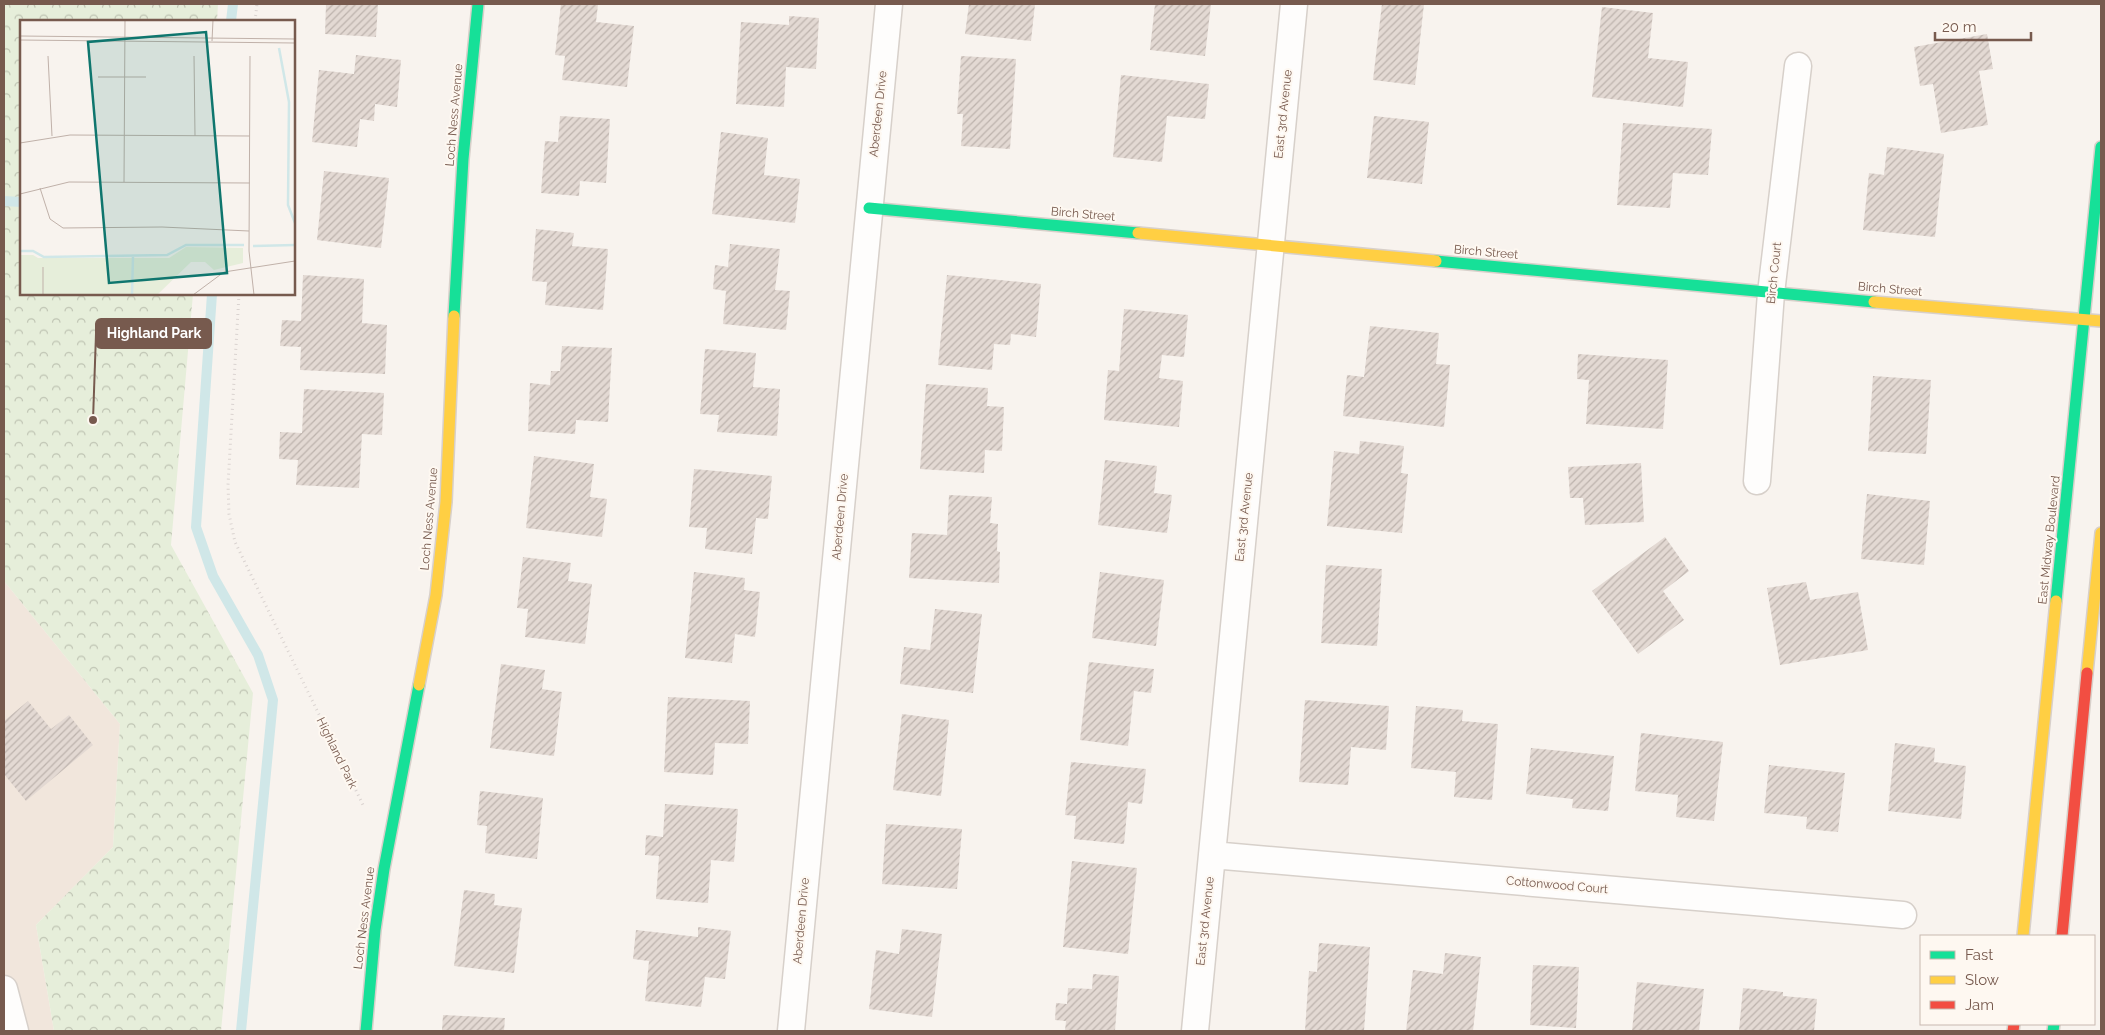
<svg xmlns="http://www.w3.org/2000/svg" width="2105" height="1035" font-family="Raleway,sans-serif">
	<defs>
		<pattern id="forest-crowns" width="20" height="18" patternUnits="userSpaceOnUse" patternTransform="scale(1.25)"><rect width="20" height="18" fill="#e6eeda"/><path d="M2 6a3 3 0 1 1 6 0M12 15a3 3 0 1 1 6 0" fill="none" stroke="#bfc4b3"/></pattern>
		<pattern id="building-hatch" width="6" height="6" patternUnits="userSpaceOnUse" patternTransform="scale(1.25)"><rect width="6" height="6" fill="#e3d9d3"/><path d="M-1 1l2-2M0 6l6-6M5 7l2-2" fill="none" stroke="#bdb3ad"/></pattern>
	</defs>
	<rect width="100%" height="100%" fill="#f8f3ee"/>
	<!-- residential -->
	<path fill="#f1e6dc" d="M4 581 120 724 113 847 36 925 54 1031H4Z"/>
	<!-- forest -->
	<path fill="url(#forest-crowns)" d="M4 4H218L217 21H21V294H193L171 545 253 693 221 1031H54L36 925 113 847 120 724 4 581Z"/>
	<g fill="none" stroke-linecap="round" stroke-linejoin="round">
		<!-- stream -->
		<path stroke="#d0e7e8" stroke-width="10" d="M231 21 233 4
			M4 201 21 202
			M212 294 196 527 213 576 258 655 273 700 241 1031"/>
	</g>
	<!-- building -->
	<path fill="url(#building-hatch)" d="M326 4H378L376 37 325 34Z
		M561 4H598L596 22 634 26 627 87 562 80 565 56 555 55Z
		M969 4H1035L1031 41 965 34Z
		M1155 4H1211L1205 56 1150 50Z
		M1382 4H1424L1415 85 1373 80Z
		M1602 7 1653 13 1648 58 1688 62 1683 107 1592 97Z
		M789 16 819 18 816 69 786 67 784 107 736 104 741 22 789 25Z
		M1987 34 1993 69 1979 71 1988 125 1941 133 1933 84 1920 86 1914 47Z
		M356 55 401 60 397 107 375 104 374 121 360 119 357 147 312 142 319 70 354 74Z
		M961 56 1016 59 1010 149 961 146 963 114H957Z
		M1121 75 1209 84 1205 119 1167 116 1162 162 1113 157Z
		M560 116 610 119 606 183 580 181 579 196 541 193 545 141 558 142Z
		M1374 116 1429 122 1422 184 1367 178Z
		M1623 123 1712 129 1708 175 1673 173 1670 208 1617 205Z
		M721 132 768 138 764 175 800 179 795 223 712 214Z
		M1887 147 1944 154 1935 237 1863 230 1869 173 1884 175Z
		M324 171 389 178 381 248 317 240Z
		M536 229 574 233 572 246 608 249 603 310 545 305 547 282 532 281Z
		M730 244 780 249 775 290 790 291 786 330 723 324 726 291 713 289 715 265 728 267Z
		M303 275 364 279 362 323 387 325 385 374 300 370 301 347 280 346 282 320 301 321Z
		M947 275 1041 284 1036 337 1011 334 1010 345 994 344 992 370 938 365Z
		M1124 309 1188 315 1184 357 1162 355 1159 378 1183 381 1179 427 1104 420 1108 370 1119 371Z
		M1370 326 1439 333 1436 364 1450 365 1444 427 1343 416 1347 375 1364 377Z
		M562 346 612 348 608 422 576 420 575 434 528 431 530 383 550 385 551 371H560Z
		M705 349 756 353 753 387 780 389 777 436 717 432 719 415 700 414Z
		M1578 354 1668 360 1663 429 1586 424 1589 380 1577 379Z
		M1873 376 1931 380 1926 454 1868 451Z
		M926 384 988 388 987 406 1004 407 1002 451 985 450 984 473 920 469Z
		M304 389 384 393 382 435 362 434 359 488 296 485 298 460 279 459 280 432 302 433Z
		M1360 441 1404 446 1401 473 1408 474 1402 533 1327 526 1334 451 1359 454Z
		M534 456 594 464 590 497 607 499 602 537 526 528Z
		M1105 460 1157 466 1154 493 1172 495 1167 533 1098 525Z
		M1641 463 1644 522 1585 525 1583 498H1570L1568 467Z
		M694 469 772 476 768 519 756 518 752 554 705 549 707 528 689 527Z
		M1867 494 1930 501 1924 565 1861 559Z
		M949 495 992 497 990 523 998 524 997 551 1000 552 999 583 909 578 912 533 947 535Z
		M1665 537 1689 571 1663 591 1684 620 1638 654 1592 591Z
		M523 557 571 563 568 581 592 584 585 644 525 637 528 609 517 608Z
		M1326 565 1382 569 1377 646 1321 643Z
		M694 572 745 578 744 590 760 592 755 637 735 634 732 663 685 658Z
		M1100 572 1164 580 1156 646 1092 638Z
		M1806 582 1810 600 1858 592 1868 650 1780 665 1767 588Z
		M935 609 982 614 973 693 900 684 904 647 930 650Z
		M1089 662 1154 669 1151 693 1134 691 1128 746 1080 740Z
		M501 664 545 670 542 689 562 692 554 756 490 748Z
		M668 697 750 701 748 744 715 743 713 775 664 772Z
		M1305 700 1389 706 1386 750 1351 747 1348 785 1299 782Z
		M28 701 51 729 69 715 93 745 26 801 4 774V721Z
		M1416 706 1463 710 1462 721 1498 724 1492 800 1454 797 1456 772 1411 768Z
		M902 714 949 720 941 796 893 790Z
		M1641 733 1723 742 1714 821 1676 817 1678 795 1635 791Z
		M1895 743 1935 748 1934 762 1966 766 1961 819 1888 811Z
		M1531 748 1614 756 1608 811 1572 808 1573 799 1526 794Z
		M1071 762 1146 769 1142 804 1128 802 1124 844 1074 839 1076 816 1065 815Z
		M1769 765 1845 773 1838 832 1806 829 1807 817 1764 813Z
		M480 791 543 798 537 859 485 853 487 826 477 825Z
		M665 804 738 809 734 862 711 860 708 903 656 899 659 856 645 855 646 835 663 837Z
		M886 824 962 829 957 889 882 884Z
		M1072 861 1137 868 1128 954 1063 947Z
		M464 890 495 894 494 905 522 908 514 973 454 966Z
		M698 927 731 931 725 979 705 977 701 1007 645 1001 649 961 633 959 636 930 698 937Z
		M902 929 942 934 932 1017 869 1009 876 950 899 954Z
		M1319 943 1370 947 1364 1031H1305L1309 971 1317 972Z
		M1445 953 1481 957 1473 1031H1406L1413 970 1443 974Z
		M1533 965 1579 967 1576 1028 1530 1025Z
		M1093 974 1119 976 1115 1031H1065L1066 1021 1055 1020 1056 1003 1067 1004 1068 988 1092 989Z
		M1637 982 1704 989 1699 1031H1632Z
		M1743 988 1783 992V996L1817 999 1814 1031H1739Z
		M443 1015 505 1018 504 1031H442Z"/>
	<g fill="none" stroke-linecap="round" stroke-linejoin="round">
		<!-- street casing -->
		<g stroke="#d7d0ca" stroke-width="29">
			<path id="street" d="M1757 481 1771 293 1798 66
				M1212 855 1903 915
				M4 989 15 1031
				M791 1031 889 4
				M1195 1031 1294 4"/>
		</g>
		<!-- fast casing -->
		<g stroke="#d8d0ca" stroke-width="14">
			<path id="fast" d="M869 208 1138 233
				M1436 261 1874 302
				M454 316 463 159 478 4
				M2056 601 2101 147
				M366 1031 375 930 384 869 419 685
				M2053 1031 2054 1024"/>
		</g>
		<!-- slow casing -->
		<g stroke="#d8d0ca" stroke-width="14">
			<path id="slow" d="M1138 233 1436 261
				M1874 302 2101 321
				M2087 673 2101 533
				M419 685 436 595 446 502 454 316
				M2023 936 2056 601"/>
		</g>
		<!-- jam casing -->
		<g stroke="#d8d0ca" stroke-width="14">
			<path id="jam" d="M2062 936 2087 673
				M2013 1031 2014 1024"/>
		</g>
		<!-- path -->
		<path stroke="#dad3d0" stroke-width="3" stroke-dasharray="1 4" stroke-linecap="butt" d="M255 21 257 4
			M239 294 228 485 229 514 235 542 364 807"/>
		<!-- street -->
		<use href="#street" stroke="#fefdfc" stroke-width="26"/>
		<!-- fast -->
		<use href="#fast" stroke="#16e098" stroke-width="11"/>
		<!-- slow -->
		<use href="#slow" stroke="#ffcf43" stroke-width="11"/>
		<!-- jam -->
		<use href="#jam" stroke="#f24e42" stroke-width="11"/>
	</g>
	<g text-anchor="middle" stroke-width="4" stroke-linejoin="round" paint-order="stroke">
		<!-- street labels -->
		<g font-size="12" fill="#775a4e" stroke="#fef8f1">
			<text transform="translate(878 114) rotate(-84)" y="4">Aberdeen Drive</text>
			<text transform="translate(1283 114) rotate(-84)" y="4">East 3rd Avenue</text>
			<text transform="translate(454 115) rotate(-85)" y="4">Loch Ness Avenue</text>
			<text transform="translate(1083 214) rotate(5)" y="4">Birch Street</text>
			<text transform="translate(1486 252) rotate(5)" y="4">Birch Street</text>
			<text transform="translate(1774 273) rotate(-84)" y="4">Birch Court</text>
			<text transform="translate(1890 289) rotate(5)" y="4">Birch Street</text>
			<text transform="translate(840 517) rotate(-85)" y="4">Aberdeen Drive</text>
			<text transform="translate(1244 517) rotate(-84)" y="4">East 3rd Avenue</text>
			<text transform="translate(429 519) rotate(-85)" y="4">Loch Ness Avenue</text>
			<text transform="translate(2049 540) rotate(-84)" y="4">East Midway Boulevard</text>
			<text transform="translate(337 753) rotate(64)" y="4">Highland Park</text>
			<text transform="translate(1557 885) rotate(5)" y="4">Cottonwood Court</text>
			<text transform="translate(364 918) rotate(-83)" y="4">Loch Ness Avenue</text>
			<text transform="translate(801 921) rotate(-85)" y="4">Aberdeen Drive</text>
			<text transform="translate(1205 921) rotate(-84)" y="4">East 3rd Avenue</text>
		</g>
	</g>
	<!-- overview -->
	<g transform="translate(20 20)">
		<rect width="275" height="275" fill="#f8f3ee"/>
		<path d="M166 227 223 228V243L194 250 185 242H171L137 275H0V235H13L18 238H149Z" fill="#e6eeda"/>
		<path fill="none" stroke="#d0e7e8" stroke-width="2.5" d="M259 28 269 82 268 185 275 203M233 226 275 225M0 231H13L24 237 147 235 166 225H224M112 275 113 236"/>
		<path fill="none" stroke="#c0b1a9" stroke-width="1" d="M0 16 275 19M0 20 275 23M192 21 193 0M28 36 32 116M174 36 175 116M230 36 229 231 234 275M78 57H126M0 123 50 115 230 116M104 162 105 0M20 168 30 199 43 208 142 207 229 211M0 174 49 162 230 163M23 247V275M173 275 204 252 275 241"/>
		<path fill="#0f766e" fill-opacity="0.15" stroke="#0f766e" stroke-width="2.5" d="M186 12 207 253 89 263 68 22Z"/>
		<rect width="275" height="275" fill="none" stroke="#775a4e" stroke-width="2.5"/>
	</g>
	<!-- callouts -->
	<path fill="none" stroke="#775a4e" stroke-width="2" d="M93 420L96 334"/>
	<circle fill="#775a4e" stroke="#fef8f1" stroke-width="2" cx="93" cy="420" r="5"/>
	<rect fill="#775a4e" stroke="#775a4e" stroke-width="2" x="96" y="319" width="115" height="29" rx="5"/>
	<g font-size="14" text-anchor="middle" font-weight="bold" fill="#fff">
		<text x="154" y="338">Highland Park</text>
	</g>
	<!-- border -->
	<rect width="2105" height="1035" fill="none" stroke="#775a4e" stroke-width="10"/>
	<!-- legend -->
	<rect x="1920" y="935" width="175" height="90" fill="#fef8f1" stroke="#c8b9b0"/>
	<rect x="1930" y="951" width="25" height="8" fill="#16e098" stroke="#c8b9b0"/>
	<text x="1965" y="960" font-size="15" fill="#775a4e">Fast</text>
	<rect x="1930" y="976" width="25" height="8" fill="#ffcf43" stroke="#c8b9b0"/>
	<text x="1965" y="985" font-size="15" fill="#775a4e">Slow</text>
	<rect x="1930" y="1001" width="25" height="8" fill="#f24e42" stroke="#c8b9b0"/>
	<text x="1965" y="1010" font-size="15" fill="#775a4e">Jam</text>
	<!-- scale -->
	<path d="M1935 32v8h96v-8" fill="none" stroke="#775a4e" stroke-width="2.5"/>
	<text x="1942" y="32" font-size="15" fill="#775a4e" stroke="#fef8f1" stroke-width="4" paint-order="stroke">20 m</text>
</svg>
